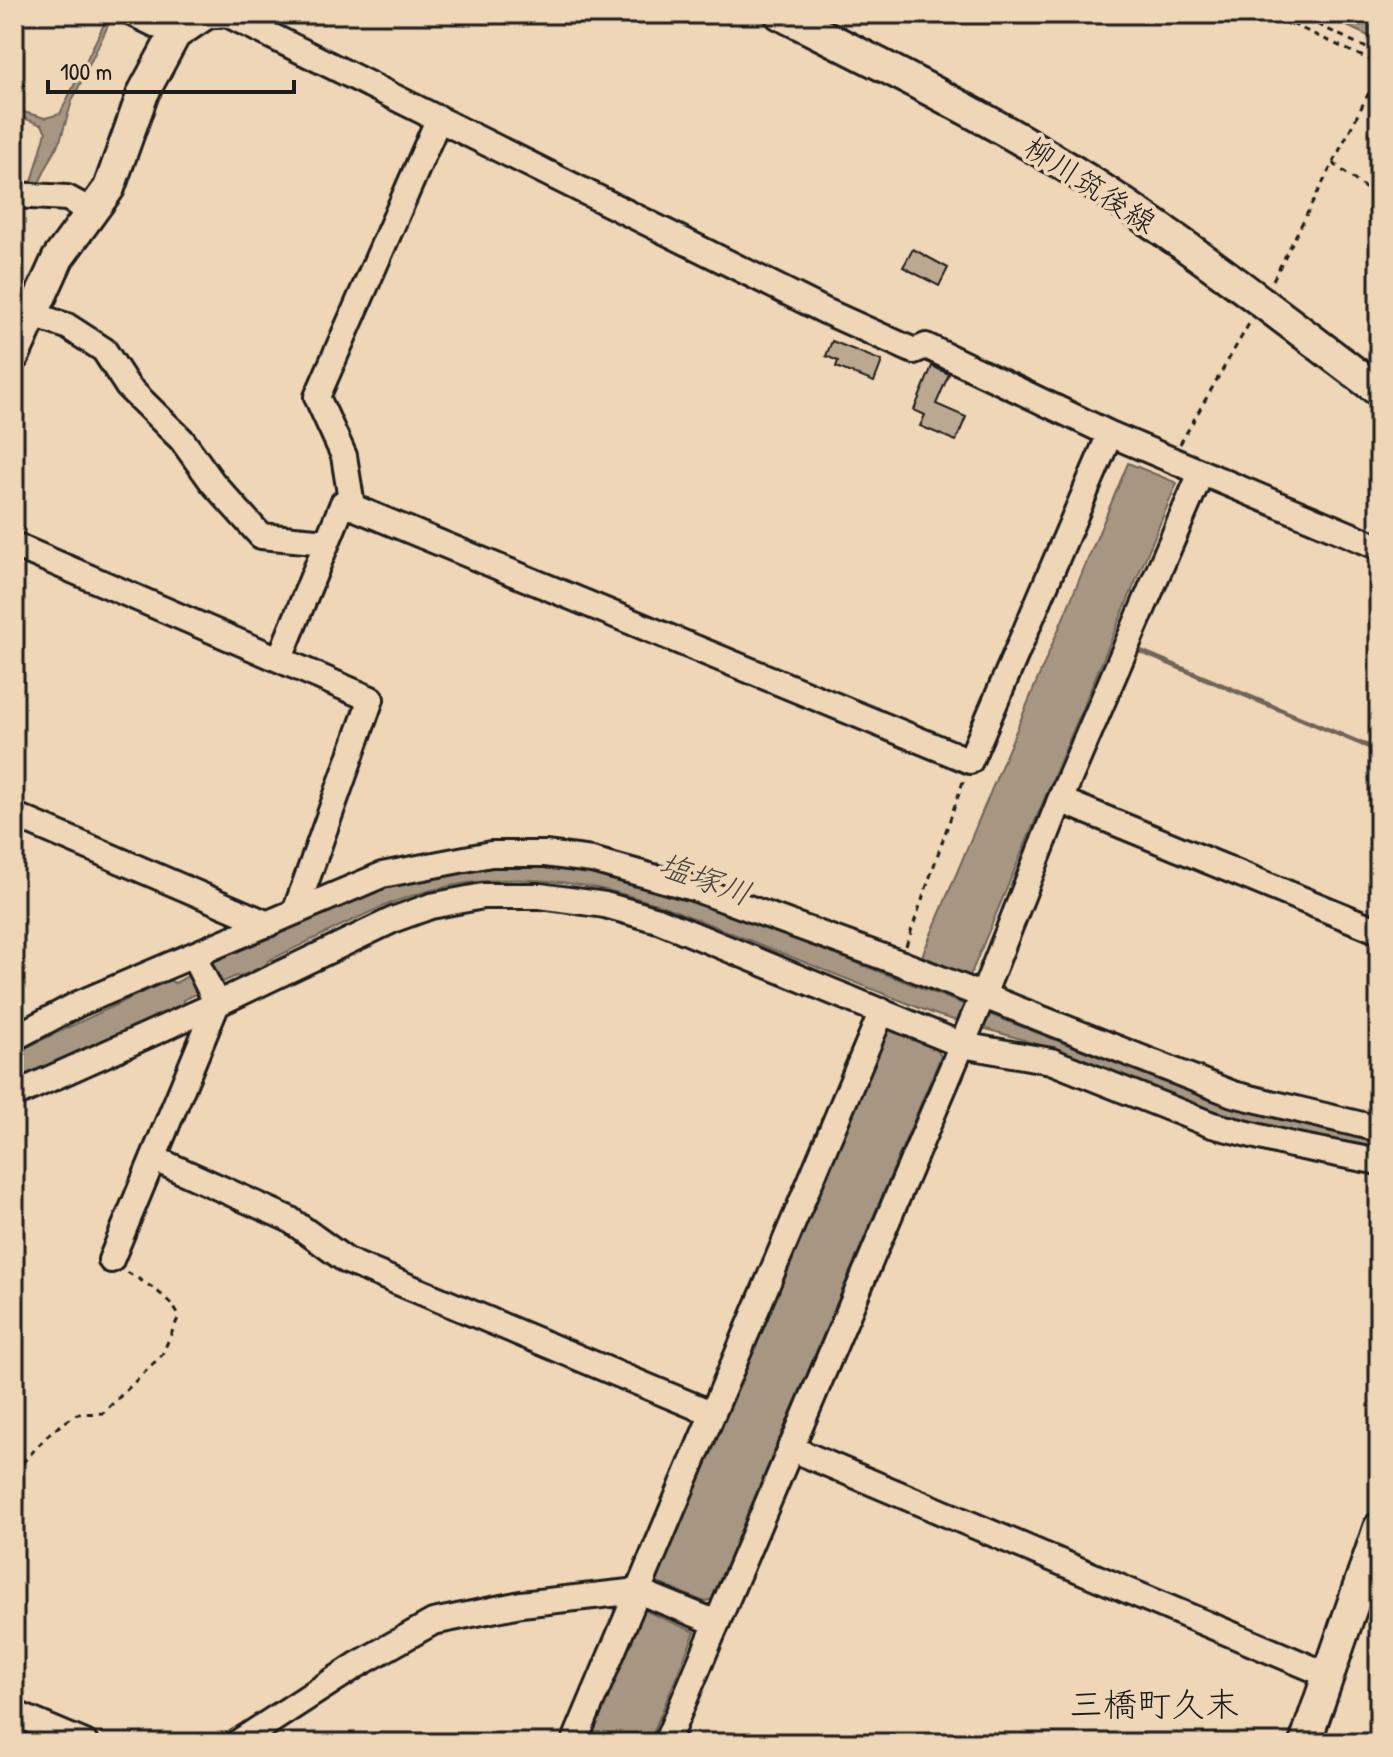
<svg xmlns="http://www.w3.org/2000/svg" width="1393" height="1757" font-family="'Patrick Hand','Klee One',sans-serif">
	<rect width="100%" height="100%" fill="#efd6b7"/>
	<filter id="ink" filterUnits="userSpaceOnUse"><feTurbulence type="fractalNoise" baseFrequency=".0125" numOctaves="2"/><feDisplacementMap in="SourceGraphic" scale="16" xChannelSelector="R" yChannelSelector="G"/><feConvolveMatrix kernelMatrix="1 2 1 2 8 2 1 2 1" color-interpolation-filters="sRGB"/></filter>
	<g filter="url(#ink)">
		<!-- water -->
		<path fill="#a79682" stroke="#6f6559" stroke-width="2" d="M109 14 113 15 72 101 61 138 36 189H30L46 132 42 125 18 116 20 111 45 118 60 114Z
			M1321 14H1367L1379 20V41Z
			M1128 463 1177 483 970 976 922 956Z
			M552 864 645 881 1208 1099 1269 1117 1379 1142V1151L1318 1140 1218 1112 1021 1039 937 1015 671 909C576 875 480 866 384 906 345 923 306 943 268 961L266 965 239 977 236 976 183 1000 182 1006 14 1083V1053L169 980 175 983 255 940 258 942C314 919 371 891 430 874 470 863 511 864 552 864Z
			M888 1028 934 1045 941 1056 712 1599 705 1602 655 1582Z
			M641 1609 695 1632 649 1743H586Z"/>
		<g fill="none" stroke-linecap="round" stroke-linejoin="round">
			<!-- stream -->
			<path stroke="#6f6559" stroke-width="5" d="M1133 648 1379 751"/>
		</g>
		<!-- building -->
		<path fill="#bba891" stroke="#1c1c1c" stroke-width="2" d="M913 249 948 268 939 286 903 267Z
			M832 341 882 361 874 382 836 367 838 361 826 356Z
			M932 366 949 374 936 404 966 417 956 441 920 426 925 415 914 410Z"/>
		<g fill="none" stroke-linecap="round" stroke-linejoin="round">
			<!-- minor casing -->
			<g stroke="#1c1c1c" stroke-width="30">
				<path id="minor" d="M134 14 175 34
					M204 16 227 14 825 311 914 351 926 346 1110 434 1379 547
					M14 195 67 198 91 211
					M33 315 67 326 104 350 128 387 182 440 213 483 261 536 327 542
					M352 506 344 456 317 397 439 118
					M14 545 371 699 295 912
					M280 658 343 503 970 761 1110 434
					M1060 800 1379 931
					M14 815 268 924
					M14 1038 78 1004 382 875 491 854H545L592 860 693 888 900 963 1233 1094 1379 1129
					M14 1095 217 1004 395 919 431 906 483 896H540L605 905 658 920 962 1045 1051 1061 1212 1125 1292 1145 1379 1162
					M155 1159 289 1219 347 1261 711 1413
					M111 1260 217 1004 194 957
					M790 1448 1328 1675
					M14 1713 85 1743
					M237 1743 357 1665 433 1622 521 1604 638 1591 717 1623
					M574 1743 882 1011
					M666 1743 983 995 1060 800 1201 473"/>
			</g>
			<!-- major casing -->
			<g stroke="#1c1c1c" stroke-width="36">
				<path id="major" d="M780 14C886 67 994 120 1094 184 1193 248 1286 320 1379 391
					M14 355 58 258 109 188 143 93 175 34 205 14
					M1305 1743 1379 1528"/>
			</g>
			<!-- path -->
			<path stroke="#1c1c1c" stroke-width="3" stroke-dasharray="6 6" stroke-linecap="butt" d="M1270 14 1379 64
				M1296 14 1379 54
				M1333 163 1379 199
				M1273 280 1379 73
				M1180 444 1250 322
				M906 946 964 779
				M14 1472 51 1432 77 1414 103 1413 162 1355 179 1316C168 1295 147 1284 127 1272"/>
			<!-- minor -->
			<use href="#minor" stroke="#efd6b7" stroke-width="24"/>
			<!-- major -->
			<use href="#major" stroke="#efd6b7" stroke-width="30"/>
		</g>
	</g>
	<g text-anchor="middle" stroke-width="8" stroke-linejoin="round" paint-order="stroke">
		<!-- street labels -->
		<g font-size="30" fill="#1c1c1c" stroke="#efd6b7">
			<text transform="translate(1090 185) rotate(33)" y="10">柳川筑後線</text>
		</g>
		<!-- water labels -->
		<g font-size="32" font-style="italic" fill="#4d4740" stroke="#efd6b7">
			<text transform="translate(705 879) rotate(20)" y="11">塩塚川</text>
		</g>
		<!-- quarter labels -->
		<g font-size="34" fill="#1c1c1c" stroke="#efd6b7">
			<text x="1154" y="1716">三橋町久末</text>
		</g>
	</g>
	<!-- margin -->
	<rect width="1393" height="1757" fill="none" stroke="#efd6b7" stroke-width="48"/>
	<rect x="24" y="24" width="1345" height="1709" fill="none" stroke="#1c1c1c" stroke-width="3" filter="url(#ink)"/>
	<!-- scale -->
	<path d="M48 80v12h246v-12" fill="none" stroke="#1c1c1c" stroke-width="4"/>
	<text x="60" y="80" font-size="24" fill="#1c1c1c" stroke="#efd6b7" stroke-width="6" paint-order="stroke">100 m</text>
</svg>
